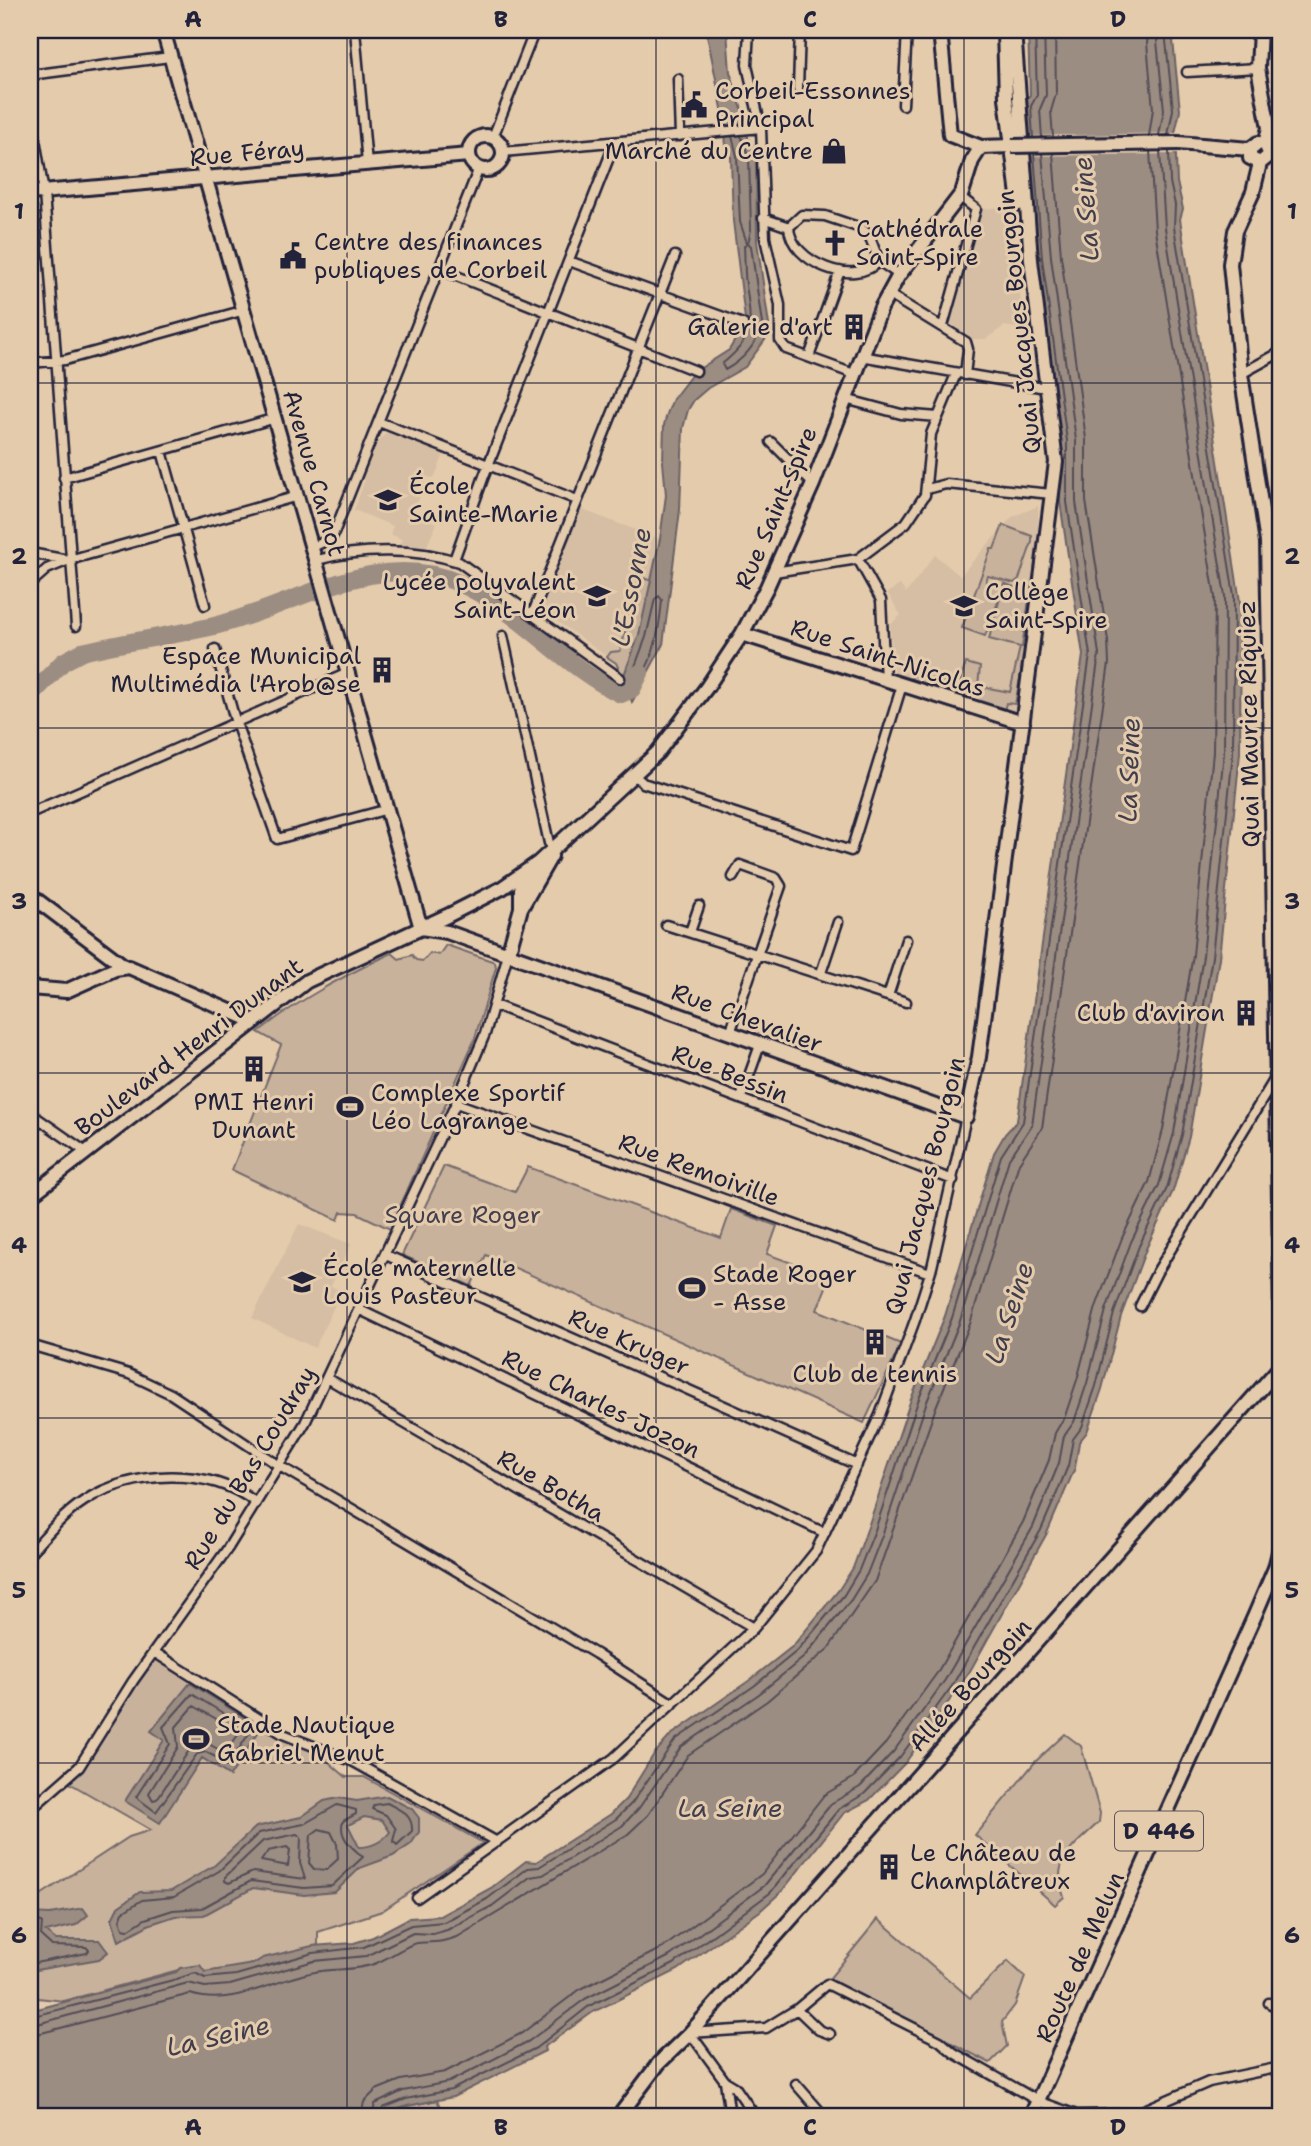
<svg xmlns="http://www.w3.org/2000/svg" width="1311" height="2146" font-family="'Shantell Sans',sans-serif">
	<rect width="100%" height="100%" fill="#e4cbac"/>
	<filter id="ink" filterUnits="userSpaceOnUse"><feTurbulence type="fractalNoise" baseFrequency=".0143" numOctaves="2"/><feDisplacementMap in="SourceGraphic" scale="14" xChannelSelector="R" yChannelSelector="G"/><feConvolveMatrix kernelMatrix="1 2 1 2 8 2 1 2 1" color-interpolation-filters="sRGB"/></filter>
	<g filter="url(#ink)">
		<!-- built -->
		<path fill="#d5bea3" d="M999 207 1010 208 1024 329 1004 326 986 339H973L948 322 980 210Z
			M387 432 444 454 434 478 427 477 413 514 437 523 425 550 399 549 402 539 390 534 393 526 354 510 365 480 361 478 375 445Z
			M1038 506 1039 555 1016 713 1004 712 894 678 890 625 901 615 887 593 900 585 906 593 935 555 960 576 1012 517Z
			M580 509 660 539 639 635 623 678 616 663 540 609Z
			M299 1224 351 1244 331 1286 341 1291 315 1348 252 1318Z"/>
		<!-- green -->
		<path fill="#c8b29c" stroke="#756a6c" stroke-width="2" d="M1003 525 1032 536V542L1019 579 1014 583 988 576 986 581 1001 588V592L1004 583 1030 593 1022 647 1026 648 1015 704 1006 703 1004 711 911 679 912 675 959 684 966 663 980 667 978 686 1010 692 1020 647 989 639 1001 594 985 636 962 628 991 549H994Z
			M640 577 652 581 639 635 623 678 616 663 607 657 611 652 620 651Z
			M446 945 495 962 496 967 474 1041 390 1229 357 1213 341 1212 338 1220 232 1170 281 1045 258 1032C303 997 340 978 392 953L399 959 412 955 416 960 423 961 430 953 439 955Z
			M444 1166 515 1192 528 1167 721 1238 731 1209 777 1226 767 1254 830 1277 817 1310 901 1344 864 1423 486 1255 471 1286 402 1255Z
			M154 1652 258 1718 309 1745 346 1777H364L483 1843 382 1911 318 1932V1945L235 1969 205 1972 178 1970 64 2001 30 1997V1894L39 1896 129 1837 151 1830 66 1781Z
			M1065 1734 1081 1746 1100 1813 1099 1822C1074 1847 1050 1859 1064 1897L1055 1905 975 1835 1035 1762Z
			M878 1919 970 1998 1008 1961 1025 1977 1015 2005 1002 2022 1007 2046 990 2063 829 1979Z
			M437 2100 444 2116H381L407 2106Z"/>
		<!-- water -->
		<path fill="#9c8d82" stroke="#6b6266" stroke-width="2" fill-rule="evenodd" d="M706 30H727L730 72 746 122 748 138 756 151 757 241 769 325 765 340 745 367 708 388 694 400 688 410 683 428 680 510 663 645 632 702 623 678 639 635 660 539 666 495 663 462 664 425 667 414 673 399 693 373 729 350 743 327 745 319 733 221 731 157 726 153 725 123Z
			M1028 30H1177L1178 38 1173 40 1180 111 1175 133 1177 182 1183 209 1180 219 1241 608 1240 753 1219 958 1189 1137 1173 1191 1146 1249 1121 1316 1102 1389 1087 1432 1079 1442 1075 1468 1047 1533 970 1671 936 1720 905 1763 869 1800 844 1813 782 1891 760 1911 678 1970 593 2012 544 2047 545 2051 453 2097 407 2106 381 2116H30V2011L176 1972 180 1968 200 1965 205 1972 253 1964 263 1958 312 1946 354 1943 373 1937 409 1918 440 1916 491 1888 526 1861 536 1862 611 1814 626 1799 654 1754 671 1735 750 1680 793 1646 838 1591 853 1568 868 1527 911 1399 945 1316 994 1153 1005 1134 1017 1121 1083 655 1060 502V441L1035 259 1023 102 1030 95Z
			M190 1683 261 1728 230 1776 202 1758 160 1823 125 1801 164 1740 151 1731Z
			M387 1796 412 1809 419 1818V1832L411 1844 393 1856 360 1868 335 1892 304 1895 253 1888 204 1915 175 1916 148 1925 119 1941 112 1919 118 1907 140 1892 171 1891 215 1865 256 1827 301 1817 324 1801 338 1798 357 1801ZM364 1817 382 1820 390 1832C382 1842 371 1847 359 1847L348 1825Z
			M83 1908 88 1915 76 1925 46 1932 56 1940H99L108 1952 99 1959 30 1971V1913L50 1914Z"/>
		<!-- pier -->
		<path fill="#e4cbac" d="M1177 133 1178 154 1023 156V136Z"/>
		<g fill="none" stroke-linecap="round" stroke-linejoin="round">
			<!-- shore -->
			<path stroke="#534d57" stroke-width="2" d="M1149 30 1147 43 1153 109 1149 136
				M1159 135 1164 110 1157 41 1161 30
				M1168 135 1173 110 1166 41 1170 30
				M732 136 737 156 740 222 747 243 744 246C745 261 744 277 747 291 752 328 753 339 722 364L725 370C742 361 758 344 762 324L751 246 748 243 751 230 749 157 741 136
				M1053 137 1051 111 1056 94 1055 30
				M1033 138 1031 106 1037 95 1035 30
				M1042 138 1040 109 1046 95 1044 30
				M659 596 662 600C660 622 654 671 633 682L631 677 646 637 655 599Z
				M192 1694 249 1729 250 1732 229 1764 206 1752 197 1754 156 1812 136 1797 170 1744 163 1727Z
				M194 1706 237 1731 238 1735 225 1753 207 1743 192 1746 157 1799 153 1800 149 1793 178 1747 176 1727Z
				M387 1803C400 1810 413 1814 412 1831L397 1845 393 1841 396 1829 386 1815 372 1809 374 1805Z
				M337 1805 356 1810V1814L343 1821C338 1838 353 1848 363 1857L332 1886 304 1888 251 1881 202 1908 173 1910 145 1919 128 1930 123 1929 120 1920 123 1912 142 1900 174 1897 219 1871 259 1833 304 1824Z
				M319 1829 331 1832 337 1844 338 1859 326 1870 314 1869 309 1863 311 1835Z
				M297 1834 301 1837 300 1863 305 1879 253 1872 229 1883 225 1881V1877L263 1841Z
				M287 1847 290 1850 288 1866 261 1861 268 1851Z
				M30 1920 42 1922 41 1936 52 1946 86 1947 89 1950 87 1953 30 1964
				M30 2017 177 1979 195 1973 205 1978 236 1975 313 1953 364 1947 411 1925 444 1922 487 1899 528 1868 539 1867 616 1819 632 1803 675 1740 754 1686 797 1651 844 1595 859 1570 875 1530 918 1401 952 1318 1001 1156 1023 1122 1090 655 1067 502V441L1042 258 1034 153
				M30 2026 188 1983 205 1987 230 1985 314 1961 366 1956 413 1933 433 1934 447 1930 492 1906 530 1877 543 1875 622 1826 639 1808 681 1747 759 1694 803 1658 851 1600 867 1574 883 1533 926 1404 960 1321 1009 1159 1032 1125 1099 654 1076 502V440L1051 257 1042 153
				M30 2036 190 1994C233 2008 274 1979 315 1972 335 1968 354 1971 374 1964 386 1960 406 1945 417 1943 433 1942 443 1943 459 1936L628 1834 648 1815 688 1755 767 1701 828 1649 875 1581 936 1407 970 1324 1019 1163 1042 1128 1109 663 1108 641 1086 501V439L1061 256 1053 153
				M361 2116 364 2102 376 2090 401 2080 445 2072 522 2033 579 1990 664 1947 762 1874 824 1795 853 1778 886 1743 937 1673 1023 1522 1049 1460 1055 1433 1065 1416 1077 1380 1096 1307 1122 1238 1149 1182 1163 1130 1193 955 1213 752 1215 597 1155 230 1150 151
				M372 2116 375 2104 403 2091 449 2082 529 2041 585 1999 670 1956 764 1886 832 1803 860 1787 894 1751 945 1680 1033 1527 1059 1463 1064 1436 1074 1422 1087 1383 1106 1310 1131 1242 1159 1185 1174 1133 1203 956 1224 752 1225 596 1165 228 1160 151
				M380 2116 383 2108 406 2099 451 2090 536 2048 589 2006 674 1964 770 1893 839 1809 864 1794 900 1757 952 1686 1041 1530 1054 1500 1068 1466 1073 1439 1082 1427 1096 1386 1114 1313 1139 1246 1167 1188 1182 1135 1212 957 1233 753 1234 595 1174 227 1175 205 1170 182 1169 151"/>
			<!-- river -->
			<path stroke="#9c8d82" stroke-width="18" d="M30 696 63 662 82 652C127 641 173 636 218 625 296 605 377 548 459 583 519 609 562 666 621 694L632 689 640 673"/>
			<!-- street casing -->
			<g stroke="#22223b" stroke-width="13">
				<path id="street" d="M355 30 367 164
					M749 30 747 65 761 128 765 238 780 305V340L786 349 854 374
					M1187 72 1258 68
					M30 75 170 57
					M678 79 680 136
					M798 88 800 30
					M903 105 907 30
					M30 109 44 193 76 626
					M493 137 535 30
					M503 152 761 128
					M763 218 789 227
					M569 261 743 324
					M879 261C855 288 790 262 789 227L802 215 825 216 861 228 869 235 879 261 899 275
					M439 269 696 371
					M888 294 966 342 968 349 965 375
					M943 326 976 209 959 196
					M861 356 1040 387
					M809 357 840 271
					M30 363 65 360 245 310
					M1241 374 1281 352
					M845 399 901 414 938 417
					M379 422 577 500
					M771 442 813 484
					M162 451 205 605
					M64 478 276 418
					M927 489 946 484 1052 494
					M1267 542 1281 541
					M313 547 332 538 479 168
					M30 553 63 559
					M858 559 881 600 885 680
					M317 560C360 548 417 548 459 562L620 678
					M454 560 484 476 612 150 611 142
					M774 572 858 559 906 523 925 495 931 434 956 374
					M30 584 47 569 69 560 298 496
					M533 613 675 256
					M503 636 549 843 554 850
					M215 649 235 720 277 839 388 809
					M635 776 643 783 851 851 902 685
					M30 813 348 673
					M666 925 906 1002
					M690 932 699 906
					M821 973 838 922
					M888 996 906 940
					M494 1005 953 1180
					M730 1033 781 886 776 878 740 865 733 877
					M741 1098 760 1045
					M456 1103 930 1273
					M30 1113 86 1152
					M386 1255 857 1465
					M1140 1306 1157 1272 1276 1077
					M360 1310 825 1533
					M30 1345 129 1374 171 1394 278 1465 596 1654 673 1704
					M327 1378 754 1628
					M30 1553C46 1535 64 1514 84 1501 131 1470 211 1466 256 1503
					M154 1652 283 1734 354 1762 497 1842
					M30 1810 79 1767 133 1681 228 1548 305 1423 456 1103 485 1034 508 954
					M417 1898 614 1758 754 1628 816 1551 880 1415 915 1320 932 1267 966 1117
					M1269 2003 1281 2009
					M797 2009 819 2030 830 2034
					M690 2033 766 2028 797 2009 827 1984 940 2041 954 2053 1038 2101 1077 2115 1135 2114 1209 2082 1281 2067
					M690 2033 725 2081 730 2116
					M725 2081 735 2087 755 2116
					M796 2084 824 2116
					M730 2116 751 2111"/>
			</g>
			<!-- secondary casing -->
			<g stroke="#22223b" stroke-width="18">
				<path id="secondary" d="M163 30 421 928
					M940 30 950 135 981 147 1012 146
					M1004 30 1006 98 1019 204
					M469 153a17 17 0 1 1 34 0a17 17 0 1 1-34 0Z
					M1178 143 1250 149
					M30 193 469 155
					M742 634 1023 723
					M30 895 124 966
					M521 907V889L533 869
					M421 928 447 932 966 1117 979 1057 990 975 1056 462 1031 260 1014 30
					M508 954 521 908 551 856
					M30 988 66 991 115 969 129 967 253 1021
					M30 1196 307 981 447 916 502 888 538 863 657 753 707 687 742 634 767 587 813 484 881 308 899 275 962 193 972 161 981 147
					M619 2116 659 2063 690 2033 1281 1366"/>
			</g>
			<!-- primary casing -->
			<g stroke="#22223b" stroke-width="18">
				<path id="primary" d="M1260 30 1258 68 1269 128 1265 144
					M1260 163 1253 192 1235 231 1230 264 1241 374 1267 542 1281 1309
					M1260 163 1250 158V149L1258 143 1265 144
					M1260 163 1270 155 1265 144
					M1031 2116 1255 1615 1275 1568 1281 1544"/>
			</g>
			<!-- street -->
			<use href="#street" stroke="#e4cbac" stroke-width="8"/>
			<!-- secondary -->
			<use href="#secondary" stroke="#e4cbac" stroke-width="12"/>
			<!-- primary -->
			<use href="#primary" stroke="#e4cbac" stroke-width="12"/>
			<!-- secondary-bridge casing -->
			<g stroke="#22223b" stroke-width="18" stroke-linecap="butt">
				<path id="secondary-bridge" d="M1012 146 1178 143"/>
			</g>
			<!-- secondary-bridge -->
			<use href="#secondary-bridge" stroke="#e4cbac" stroke-width="12"/>
		</g>
	</g>
	<!-- grid -->
	<path fill="none" stroke="#22223b" stroke-width="2" stroke-opacity="0.55" d="M347 30V2116M656 30V2116M964 30V2116M30 383H1281M30 728H1281M30 1073H1281M30 1418H1281M30 1763H1281"/>
	<!-- icons -->
	<defs>
		<g id="civic-bare" transform="scale(2.1)"><path d="M-.6-6.5H3V-4.5H.6V-3L4-1V1h2V6H-6V1h2V-1L-.6-3ZM-1.2 2.5V6h2.4V2.5Z" fill="#22223b" stroke="#e4cbac" stroke-width="2.5" paint-order="stroke"/></g>
		<g id="shop-bare" transform="scale(2.1)"><path d="M-5-2.5h2.3a2.7 3.5 0 0 1 5.4 0H5L5.5 6h-11ZM-1.5-2.5h3a1.5 2.3 0 0 0-3 0Z" fill="#22223b" stroke="#e4cbac" stroke-width="2.5" paint-order="stroke"/></g>
		<g id="church-bare" transform="scale(2.1)"><path d="M-1.2-6h2.4v3.5h3.3v2.4h-3.3V6h-2.4V-.1h-3.3v-2.4h3.3Z" fill="#22223b" stroke="#e4cbac" stroke-width="2.5" paint-order="stroke"/></g>
		<g id="building-bare" transform="scale(2.1)"><path d="M-4-6H4V6H1V3H-1V6H-4ZM-2.5-4.3h1.7v1.8h-1.7ZM.8-4.3h1.7v1.8H.8ZM-2.5-1h1.7V.8h-1.7ZM.8-1h1.7V.8H.8Z" fill="#22223b" stroke="#e4cbac" stroke-width="2.5" paint-order="stroke"/></g>
		<g id="school-bare" transform="scale(2.1)"><path d="M0-5L7-2L0 1L-7-2ZM-4 1L0 2.5L4 1V4Q0 6-4 4Z" fill="#22223b" stroke="#e4cbac" stroke-width="2.5" paint-order="stroke"/></g>
		<g id="stadium-bare" transform="scale(2.1)"><path d="M0-5a6.5 5 0 1 0 0 10a6.5 5 0 1 0 0-10ZM-3.5-1.8h7v3.6h-7Z" fill="#22223b" stroke="#e4cbac" stroke-width="2.5" paint-order="stroke"/></g>
	</defs>
	<g fill-rule="evenodd">
		<use href="#civic-bare" x="694" y="105"/>
		<use href="#shop-bare" x="834" y="151"/>
		<use href="#church-bare" x="835" y="243"/>
		<use href="#civic-bare" x="293" y="256"/>
		<use href="#building-bare" x="854" y="327"/>
		<use href="#school-bare" x="388" y="500"/>
		<use href="#school-bare" x="597" y="596"/>
		<use href="#school-bare" x="964" y="606"/>
		<use href="#building-bare" x="382" y="670"/>
		<use href="#building-bare" x="1246" y="1013"/>
		<use href="#building-bare" x="254" y="1069"/>
		<use href="#stadium-bare" x="350" y="1107"/>
		<use href="#school-bare" x="302" y="1282"/>
		<use href="#stadium-bare" x="692" y="1288"/>
		<use href="#building-bare" x="875" y="1342"/>
		<use href="#stadium-bare" x="196" y="1739"/>
		<use href="#building-bare" x="889" y="1867"/>
	</g>
	<g text-anchor="middle" stroke-width="6" stroke-linejoin="round" paint-order="stroke">
		<!-- shield labels -->
		<rect fill="#e4cbac" stroke="#5c555d" stroke-width="2" x="1115" y="1811.5" width="88" height="39" rx="5"/>
		<g font-size="23" font-weight="bold" fill="#22223b">
			<text x="1159" y="1839">D 446</text>
		</g>
		<!-- poi labels -->
		<g font-size="24" fill="#22223b" stroke="#e4cbac" text-anchor="start">
			<text x="715" y="99">Corbeil-Essonnes<tspan x="715" dy="28">Principal</tspan></text>
			<text x="813" y="159" text-anchor="end">Marché du Centre</text>
			<text x="856" y="237">Cathédrale<tspan x="856" dy="28">Saint-Spire</tspan></text>
			<text x="314" y="250">Centre des finances<tspan x="314" dy="28">publiques de Corbeil</tspan></text>
			<text x="833" y="335" text-anchor="end">Galerie d'art</text>
			<text x="409" y="494">École<tspan x="409" dy="28">Sainte-Marie</tspan></text>
			<text x="576" y="590" text-anchor="end">Lycée polyvalent<tspan x="576" dy="28">Saint-Léon</tspan></text>
			<text x="985" y="600">Collège<tspan x="985" dy="28">Saint-Spire</tspan></text>
			<text x="361" y="664" text-anchor="end">Espace Municipal<tspan x="361" dy="28">Multimédia l'Arob@se</tspan></text>
			<text x="1225" y="1021" text-anchor="end">Club d'aviron</text>
			<text x="371" y="1101">Complexe Sportif<tspan x="371" dy="28">Léo Lagrange</tspan></text>
			<text x="254" y="1110" text-anchor="middle">PMI Henri<tspan x="254" dy="28">Dunant</tspan></text>
			<text x="323" y="1276">École maternelle<tspan x="323" dy="28">Louis Pasteur</tspan></text>
			<text x="713" y="1282">Stade Roger<tspan x="713" dy="28">- Asse</tspan></text>
			<text x="875" y="1382" text-anchor="middle">Club de tennis</text>
			<text x="217" y="1733">Stade Nautique<tspan x="217" dy="28">Gabriel Menut</tspan></text>
			<text x="910" y="1861">Le Château de<tspan x="910" dy="28">Champlâtreux</tspan></text>
		</g>
		<!-- street labels -->
		<g font-size="24" fill="#22223b" stroke="#e4cbac">
			<text transform="translate(247 153) rotate(-5)" y="8">Rue Féray</text>
			<text transform="translate(1019 322) rotate(-96)" y="8">Quai Jacques Bourgoin</text>
			<text transform="translate(314 473) rotate(74)" y="8">Avenue Carnot</text>
			<text transform="translate(776 508) rotate(-67)" y="8">Rue Saint-Spire</text>
			<text transform="translate(888 658) rotate(18)" y="8">Rue Saint-Nicolas</text>
			<text transform="translate(1249 724) rotate(-91)" y="8">Quai Maurice Riquiez</text>
			<text transform="translate(747 1018) rotate(20)" y="8">Rue Chevalier</text>
			<text transform="translate(189 1047) rotate(-37)" y="8">Boulevard Henri Dunant</text>
			<text transform="translate(730 1074) rotate(21)" y="8">Rue Bessin</text>
			<text transform="translate(699 1170) rotate(20)" y="8">Rue Remoiville</text>
			<text transform="translate(925 1186) rotate(-76)" y="8">Quai Jacques Bourgoin</text>
			<text transform="translate(629 1342) rotate(24)" y="8">Rue Kruger</text>
			<text transform="translate(601 1404) rotate(26)" y="8">Rue Charles Jozon</text>
			<text transform="translate(250 1468) rotate(-59)" y="8">Rue du Bas Coudray</text>
			<text transform="translate(551 1486) rotate(30)" y="8">Rue Botha</text>
			<text transform="translate(970 1685) rotate(-48)" y="8">Allée Bourgoin</text>
			<text transform="translate(1080 1957) rotate(-66)" y="8">Route de Melun</text>
		</g>
		<!-- park labels -->
		<g font-size="24" fill="#433f4e" stroke="#e4cbac">
			<text x="463" y="1223">Square Roger</text>
		</g>
		<!-- water labels -->
		<g font-size="26" font-style="italic" fill="#403d4d" stroke="#e4cbac">
			<text transform="translate(1086 209) rotate(-94)" y="9">La Seine</text>
			<text transform="translate(631 587) rotate(-79)" y="9">L'Essonne</text>
			<text transform="translate(1129 770) rotate(-88)" y="9">La Seine</text>
			<text transform="translate(1009 1313) rotate(-72)" y="9">La Seine</text>
			<text x="730" y="1817">La Seine</text>
			<text transform="translate(218 2036) rotate(-13)" y="9">La Seine</text>
		</g>
	</g>
	<!-- margin -->
	<rect width="1311" height="2146" fill="none" stroke="#e4cbac" stroke-width="77"/>
	<rect x="38" y="38" width="1234" height="2070" fill="none" stroke="#22223b" stroke-width="2.5"/>
	<g font-size="23" text-anchor="middle" font-weight="bold" fill="#22223b">
		<text x="193" y="27">A</text>
		<text x="501" y="27">B</text>
		<text x="810" y="27">C</text>
		<text x="1118" y="27">D</text>
		<text x="19" y="219">1</text>
		<text x="1292" y="219">1</text>
		<text x="19" y="564">2</text>
		<text x="1292" y="564">2</text>
		<text x="19" y="909">3</text>
		<text x="1292" y="909">3</text>
		<text x="19" y="1253">4</text>
		<text x="1292" y="1253">4</text>
		<text x="19" y="1598">5</text>
		<text x="1292" y="1598">5</text>
		<text x="19" y="1943">6</text>
		<text x="1292" y="1943">6</text>
		<text x="193" y="2135">A</text>
		<text x="501" y="2135">B</text>
		<text x="810" y="2135">C</text>
		<text x="1118" y="2135">D</text>
	</g>
</svg>
